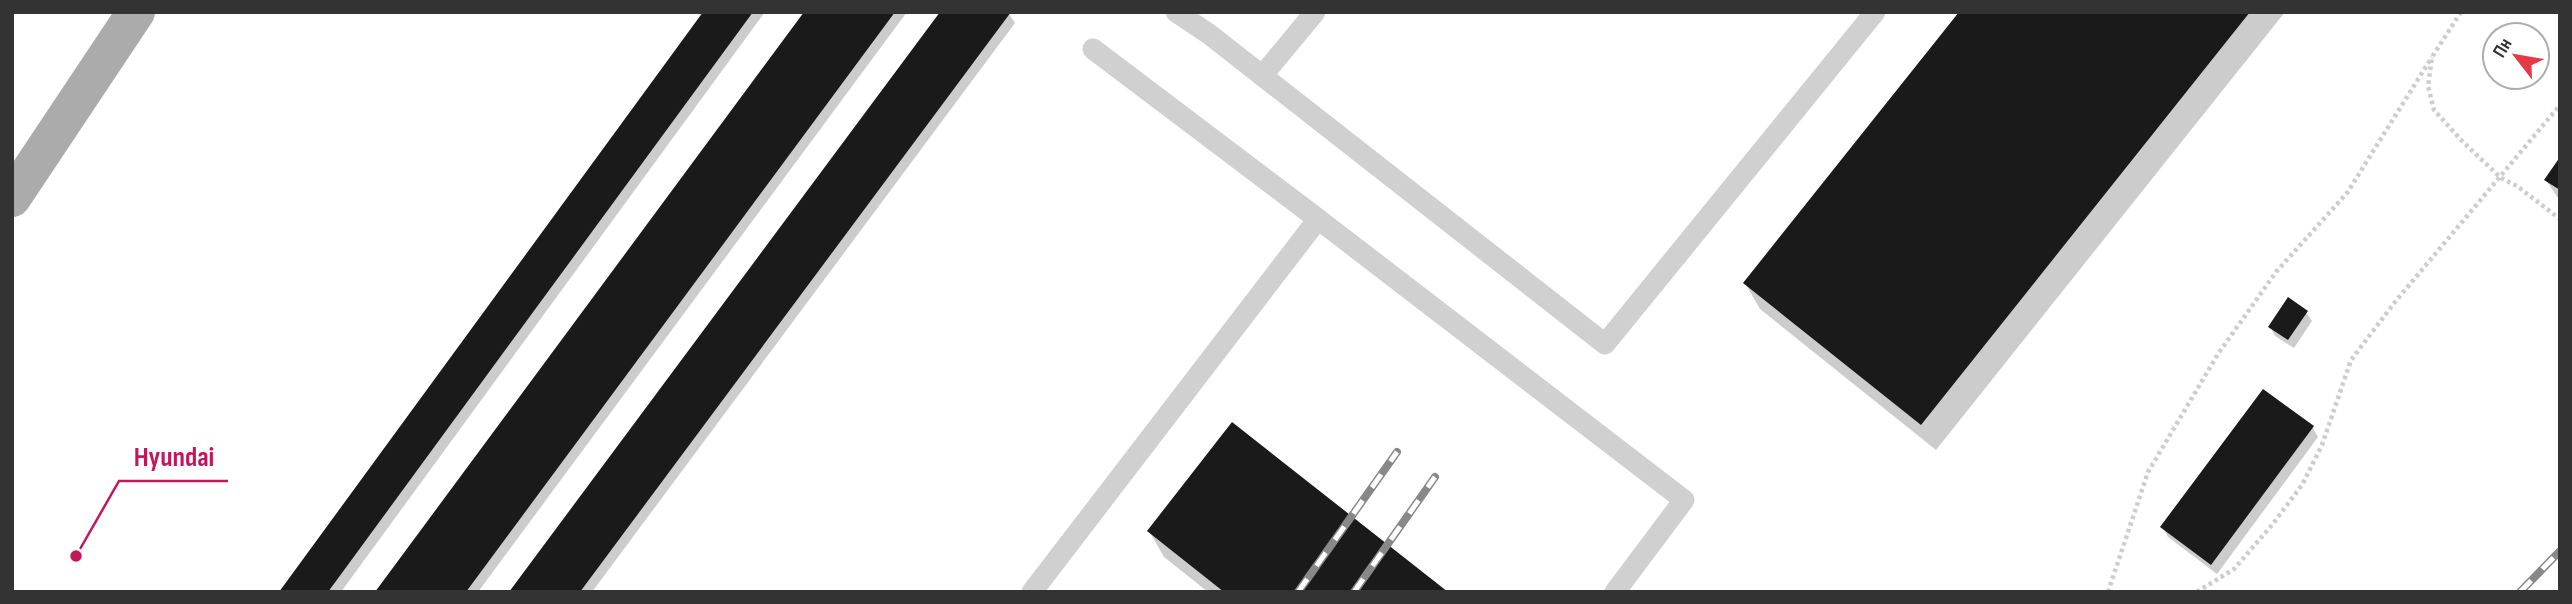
<svg xmlns="http://www.w3.org/2000/svg" width="2572" height="604" font-family="'Sofia Sans Condensed',sans-serif">
	<rect width="100%" height="100%" fill="#fff"/>
	<!-- shadow -->
	<path fill="#0003" d="M705 12H765L341 592H281Z
		M806 12H907L478 592H377Z
		M1961 12H2285L1936 450 1760 309 1745 283Z
		M1009 14 1015 23 592 592H511Z
		M2560 160V201L2546 180Z
		M2306 312 2312 321 2294 348 2275 336 2270 327Z
		M2264 391 2313 428 2318 437 2217 574 2168 537 2163 528Z
		M1149 531 1445 592H1208L1164 557Z"/>
	<!-- building -->
	<path fill="#1a1a1a" d="M703 12H753L328 592H279Z
		M804 12H895L466 592H375Z
		M940 12H1011L580 592H509Z
		M1959 12H2250L1921 425 1743 283Z
		M2560 157V190L2544 180Z
		M2288 297 2308 311 2288 340 2268 327Z
		M2263 389 2314 426 2211 565 2160 527Z
		M1232 422 1448 592H1224L1147 531Z"/>
	<g fill="none" stroke-linecap="round" stroke-linejoin="round">
		<!-- path -->
		<path stroke="#cdcdcd" stroke-width="4.5" stroke-dasharray="3.5 3.5" stroke-linecap="butt" d="M2461 12 2432 57 2428 86 2434 110 2463 142 2501 178 2517 186 2560 219
			M2108 592 2148 472 2218 354 2276 272 2347 193 2432 57
			M2197 592 2234 569 2272 525 2302 485 2322 445 2351 360 2395 302 2560 105"/>
		<!-- service -->
		<path stroke="#d0d0d0" stroke-width="21" d="M1176 12 1209 34 1605 344 1875 12
			M1262 76 1315 12
			M1318 219 1684 500 1615 592
			M1032 592 1318 219 1093 49"/>
		<!-- primary -->
		<path stroke="#ababab" stroke-width="38" d="M12 198 136 12"/>
		<!-- rail casing -->
		<g stroke="#888" stroke-width="8">
			<path id="rail" d="M1298 592 1397 452
				M1354 592 1435 477
				M2520 592 2560 551"/>
		</g>
		<!-- rail -->
		<use href="#rail" stroke="#fff" stroke-width="5" stroke-dasharray="16" stroke-linecap="butt"/>
	</g>
	<!-- callouts -->
	<path fill="none" stroke="#c2185b" stroke-width="2.5" d="M76 556L119 481H228"/>
	<circle fill="#c2185b" stroke="#fff" stroke-width="2.5" cx="76" cy="556" r="7"/>
	<g font-size="28" text-anchor="middle" font-weight="bold" fill="#c2185b" stroke="#fff" stroke-width="7" stroke-linejoin="round" paint-order="stroke">
		<text x="174" y="466">Hyundai</text>
	</g>
	<!-- border -->
	<rect width="2572" height="604" fill="none" stroke="#333333" stroke-width="28"/>
	<!-- north arrow -->
	<g transform="translate(2516 56) rotate(301)"><circle r="33" fill="#ffffff" stroke="#adadad" stroke-width="2"/>
	<path d="M0-5L12 26L0 18L-12 26Z" fill="#e63946"/>
	<text y="-10" font-size="19" font-weight="bold" text-anchor="middle" fill="#333333">Пн</text>
	</g>
</svg>
